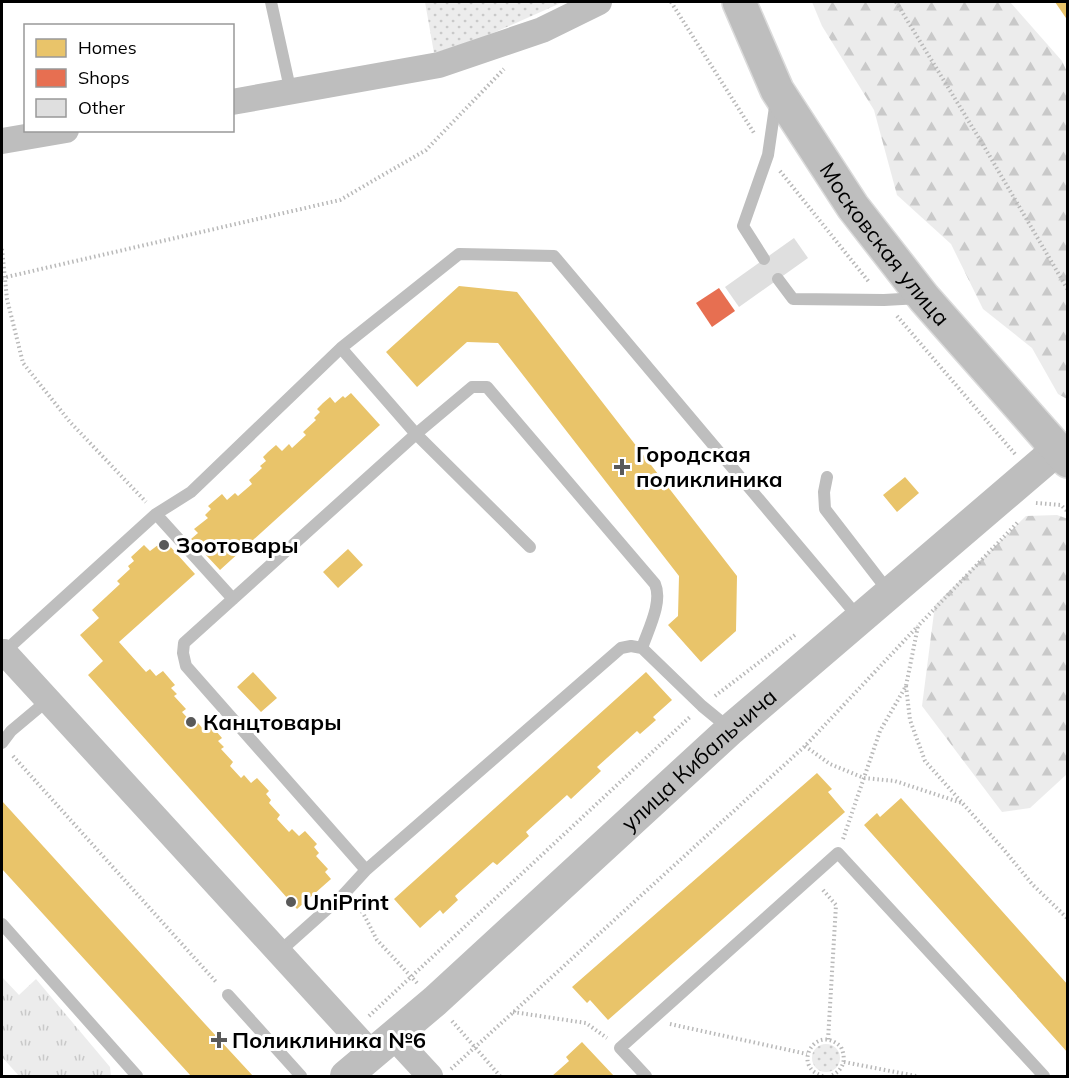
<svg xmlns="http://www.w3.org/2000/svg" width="1069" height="1078" font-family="Mulish,sans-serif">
	<defs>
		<pattern id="grass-dots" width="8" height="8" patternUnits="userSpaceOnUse" patternTransform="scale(1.5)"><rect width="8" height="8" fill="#ececec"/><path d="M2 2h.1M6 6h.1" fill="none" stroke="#c9c9c9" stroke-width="1.8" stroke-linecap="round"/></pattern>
		<pattern id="forest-firs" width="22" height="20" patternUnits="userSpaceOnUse" patternTransform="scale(1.5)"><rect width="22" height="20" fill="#ececec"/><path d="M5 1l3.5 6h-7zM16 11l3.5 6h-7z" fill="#c9c9c9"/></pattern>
		<pattern id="park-tufts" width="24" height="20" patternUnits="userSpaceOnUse" patternTransform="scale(1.5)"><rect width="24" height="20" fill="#ececec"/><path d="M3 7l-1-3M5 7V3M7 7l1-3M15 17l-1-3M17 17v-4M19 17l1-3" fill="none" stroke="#c9c9c9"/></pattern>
	</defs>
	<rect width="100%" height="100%" fill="#fff"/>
	<!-- grass -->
	<path fill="url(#grass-dots)" d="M425 2H563L473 42 434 53Z
		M812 1058a14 14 0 1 1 28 0a14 14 0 1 1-28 0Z"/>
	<!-- forest -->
	<path fill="url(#forest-firs)" d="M812 2H1010L1062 61 1068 74 1067 399 1058 394 1032 348 983 309 951 244 897 195 874 110 822 26Z
		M1057 515 1068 519 1067 774 1030 808 1002 812 922 706 935 605 1026 516Z"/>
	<!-- park -->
	<path fill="url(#park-tufts)" d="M2 977 19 995 36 979 110 1067 111 1076H19L2 1057Z"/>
	<!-- homes -->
	<path fill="#e9c46a" d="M1055 2H1068V21Z
		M459 286 517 292 737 576 736 631 701 662 668 625 678 616 679 576 498 343 467 342 417 387 386 352Z
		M351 393 380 425 220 570 191 539 198 533 194 529 208 518 205 515 211 509 208 506 222 494 227 500 235 493 238 496 252 484 249 480 262 468 260 466 266 461 263 457 268 452 276 445 282 451 289 444 292 448 306 435 303 432 316 420 314 418 320 412 317 409 323 403 330 397 335 403 343 396 345 398Z
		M905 477 919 493 897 512 883 495Z
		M167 543 195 574 119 642 146 672 150 669 156 676 163 671 175 685 171 688 177 694 174 696 186 709 182 712 194 725 197 722 204 730 210 725 216 731 222 738 218 741 224 747 221 749 233 762 230 766 241 778 244 775 251 783 257 778 269 791 266 794 271 800 269 803 280 815 277 819 289 832 292 829 299 836 305 831 317 844 314 847 319 853 316 856 328 869 325 872 331 879 297 909 88 675 103 661 80 635 99 618 92 610 120 584 117 581 130 569 128 566 134 561 131 557 144 545 150 551 158 545 161 548Z
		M348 549 363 565 338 588 323 572Z
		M253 672 277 698 261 712 237 687Z
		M646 672 672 700 653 717 656 720 640 734 637 731 597 767 601 771 571 799 567 795 526 832 529 836 497 865 493 862 455 896 458 900 443 914 440 910 420 928 394 899Z
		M817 773 832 789 828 792 845 812 608 1020 590 1000 587 1003 572 987Z
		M901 798 1068 985V1053L864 825 877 813 880 817Z
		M2 801 205 1024 253 1076H191L2 869Z
		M582 1042 614 1076H552L569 1061 566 1057Z"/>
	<!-- shops -->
	<path fill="#e76f51" d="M719 288 735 311 712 327 696 303Z"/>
	<!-- building -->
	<path fill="#dfdfdf" d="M794 238 808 258 739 307 725 287Z"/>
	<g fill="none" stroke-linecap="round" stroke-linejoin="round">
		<!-- primary casing -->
		<g stroke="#dbdbdb" stroke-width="36">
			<g id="primary">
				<path id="s2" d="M739 2 777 90 853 207 924 298 1068 461"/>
			</g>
		</g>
		<!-- path -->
		<path stroke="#b9b9b9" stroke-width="4" stroke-dasharray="1.5 3" stroke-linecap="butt" d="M671 2 754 133
			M896 2 982 143 1068 290
			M780 171 869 282
			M2 249 7 299 23 363 70 422 146 502
			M2 278 340 200 426 150 504 69
			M897 316 1015 454
			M1036 503 1061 505 1068 512
			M906 686 910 720 925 761 1005 851 1032 884 1068 919
			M715 696 795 635
			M805 746 830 764 864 778 895 781 962 803
			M13 756 217 983
			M843 839 880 731 906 686 918 626 1019 521
			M823 890 836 905 828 1040
			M355 905 363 913 377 940 417 983
			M513 1012 586 1023 607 1038
			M369 1016 691 716
			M452 1021 500 1076
			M670 1024 807 1054
			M844 1062 916 1076
			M451 1069 805 746 918 626
			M823 1076C790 1067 816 1022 841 1047 847 1060 843 1071 830 1076"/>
		<!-- service -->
		<path stroke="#bebebe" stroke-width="12" d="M271 2 291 93
			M764 259 743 226 768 155 776 100
			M778 279 793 299 884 300 920 298
			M341 348 459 254 554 256 859 618
			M827 477 824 492 825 509 889 592
			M156 514 233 599
			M4 652 156 514 191 492 341 348 416 434 472 387H487L655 584C663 602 648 630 642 648
			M2 743 11 731 48 700
			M366 870 621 648 631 646 642 648 702 706 730 729
			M2 924 137 1076
			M279 952 344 894 366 870 186 666 183 653 184 643 416 434 530 547
			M228 995 301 1076
			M646 1076 620 1048 838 853 1044 1076"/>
		<!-- minor -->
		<path stroke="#bebebe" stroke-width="26" d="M232 102 439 65 542 30 599 2
			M2 141 66 130
			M4 652 372 1054
			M393 1036 430 1076"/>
		<!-- tertiary -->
		<path stroke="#bebebe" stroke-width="32" id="s1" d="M346 1076 435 1001 731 729 1057 450"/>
		<!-- primary -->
		<use href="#primary" stroke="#bebebe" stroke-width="33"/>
	</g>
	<!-- markers -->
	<g fill="#595959" stroke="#fff" stroke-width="2">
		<path d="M619 458h6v6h6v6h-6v6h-6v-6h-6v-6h6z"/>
		<circle cx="164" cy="545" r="6"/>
		<circle cx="191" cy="722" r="6"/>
		<circle cx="291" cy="902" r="6"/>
		<path d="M216 1031h6v6h6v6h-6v6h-6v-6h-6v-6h6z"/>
	</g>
	<g text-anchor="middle" stroke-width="6" stroke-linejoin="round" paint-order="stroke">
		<!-- street labels -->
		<g font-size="22" fill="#000" stroke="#fff">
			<text dy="8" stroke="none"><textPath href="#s2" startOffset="284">Московская улица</textPath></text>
			<text dy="8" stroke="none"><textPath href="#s1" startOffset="474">улица Кибальчича</textPath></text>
		</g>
		<!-- poi labels -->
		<g font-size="22" font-weight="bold" fill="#000" stroke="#fff" text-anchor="start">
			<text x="636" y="462">Городская<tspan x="636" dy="25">поликлиника</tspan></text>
			<text x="176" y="553">Зоотовары</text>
			<text x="203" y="730">Канцтовары</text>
			<text x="303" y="910">UniPrint</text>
			<text x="232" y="1048">Поликлиника №6</text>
		</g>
	</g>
	<!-- border -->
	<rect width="1069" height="1078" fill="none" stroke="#000000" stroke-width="6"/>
	<!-- legend -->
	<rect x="24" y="24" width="210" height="108" fill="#ffffff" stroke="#999999" stroke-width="1.5"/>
	<rect x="36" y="39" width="30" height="18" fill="#e9c46a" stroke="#999999" stroke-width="1.5"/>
	<text x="78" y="54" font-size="18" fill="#000000">Homes</text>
	<rect x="36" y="69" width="30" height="18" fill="#e76f51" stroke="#999999" stroke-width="1.5"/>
	<text x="78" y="84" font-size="18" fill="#000000">Shops</text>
	<rect x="36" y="99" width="30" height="18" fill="#dfdfdf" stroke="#999999" stroke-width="1.5"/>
	<text x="78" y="114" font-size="18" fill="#000000">Other</text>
</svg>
